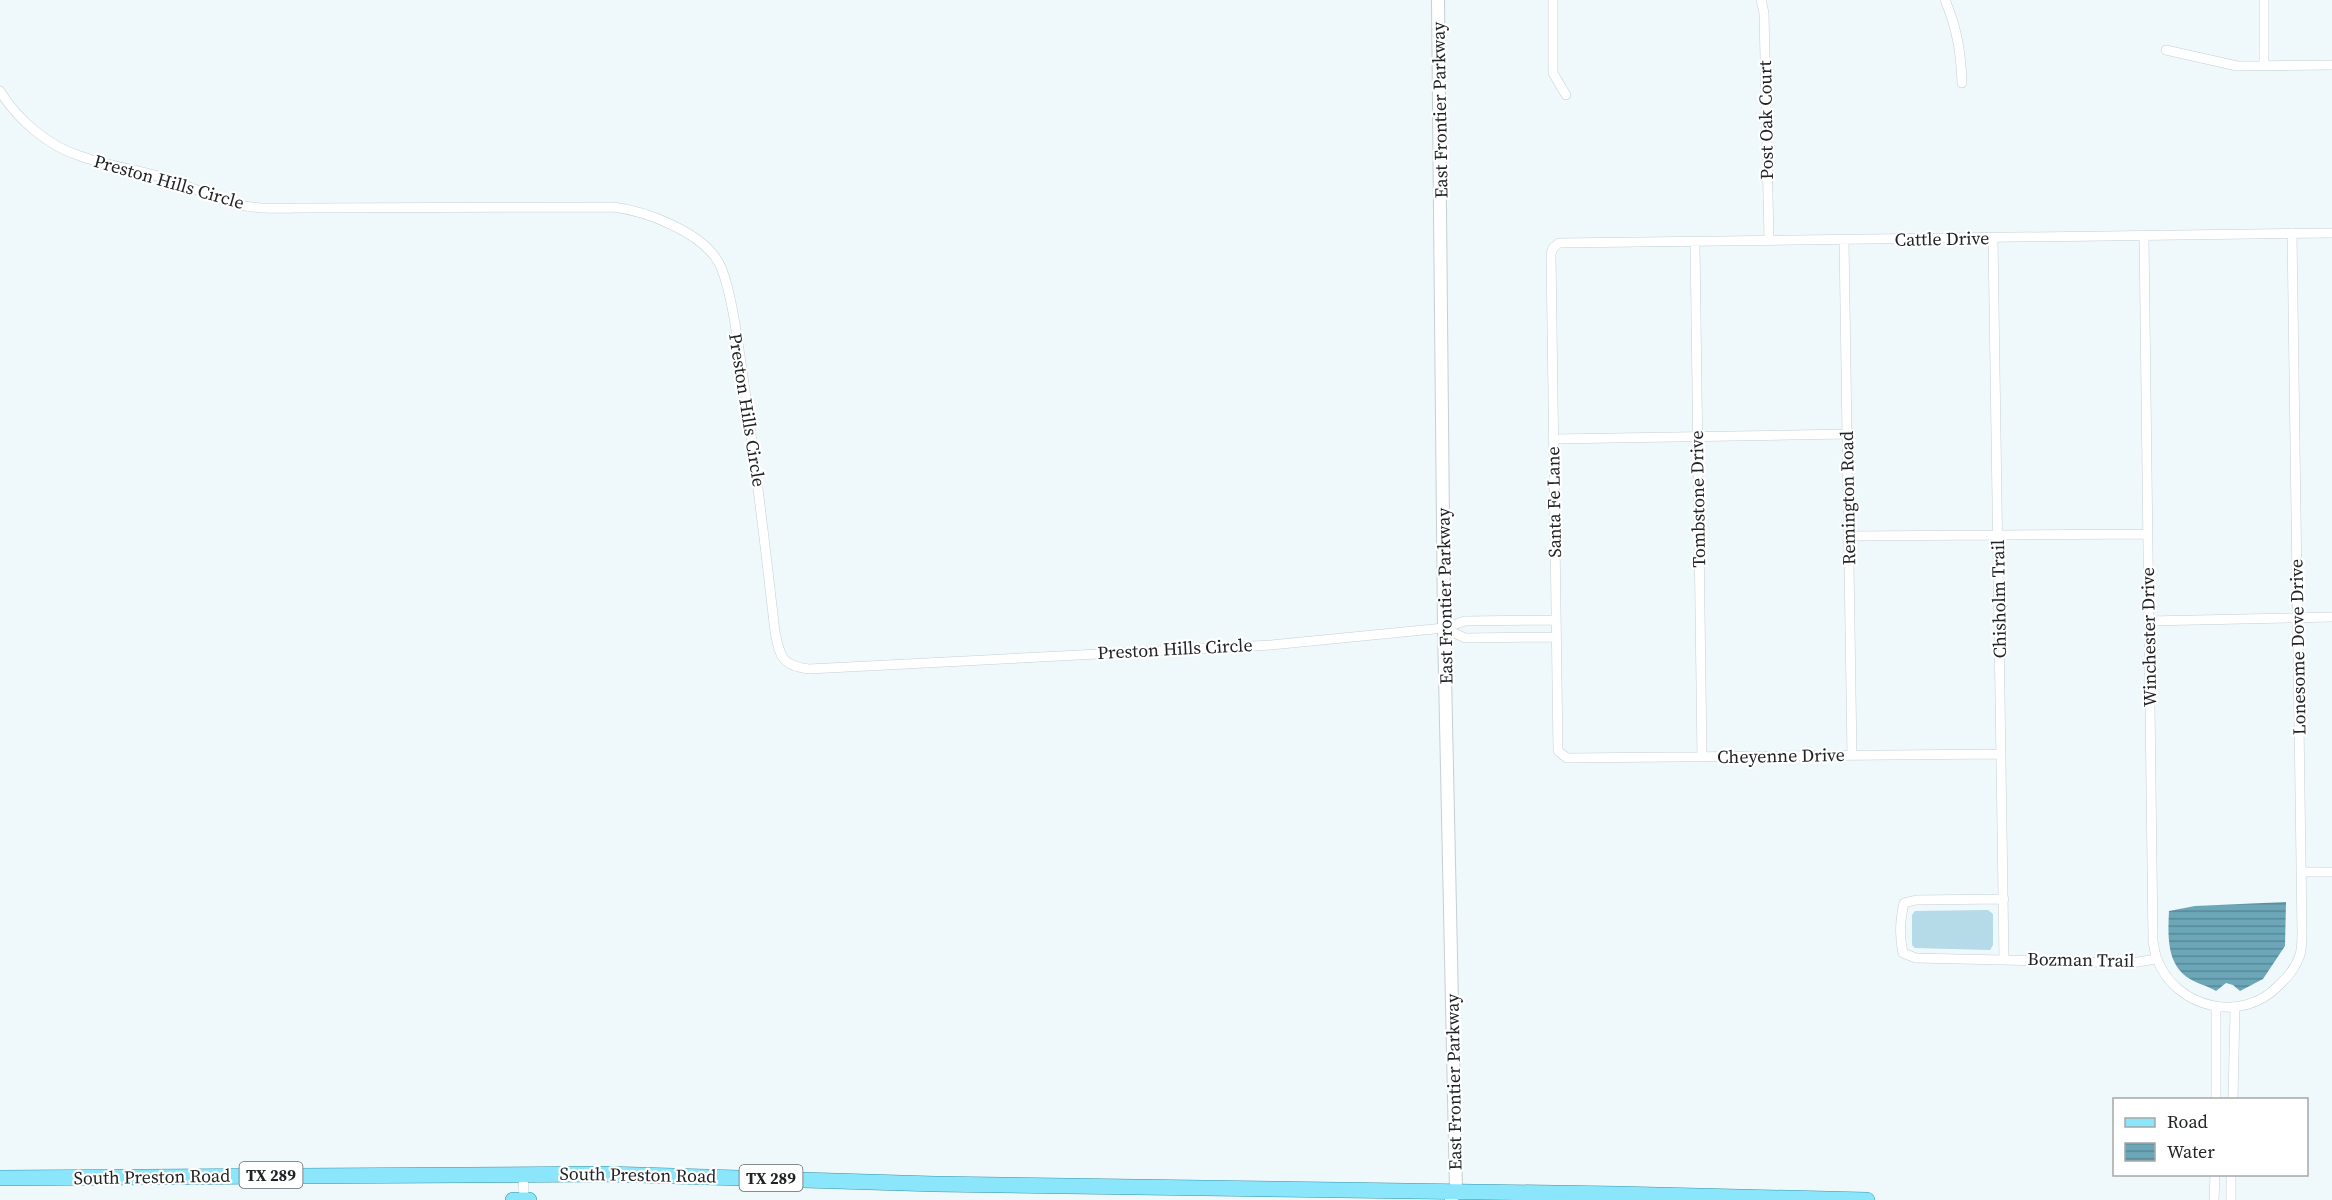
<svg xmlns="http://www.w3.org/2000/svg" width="2332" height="1200" font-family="'Source Serif 4',serif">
	<defs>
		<pattern id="water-rules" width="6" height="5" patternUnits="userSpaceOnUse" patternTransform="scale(1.5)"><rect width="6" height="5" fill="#6ca7b9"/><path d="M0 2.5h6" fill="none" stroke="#588896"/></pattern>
	</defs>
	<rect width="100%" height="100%" fill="#eff8fb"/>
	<!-- green -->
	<path fill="#b4dbe7" d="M1988 910 1993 914V945L1990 950 1915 948 1912 945V915L1915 911Z"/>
	<!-- water -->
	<path fill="url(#water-rules)" d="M2286 902 2285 946 2263 979 2240 991 2233 985 2226 983 2216 991C2208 986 2198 984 2190 979 2166 965 2168 935 2169 911L2195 906Z"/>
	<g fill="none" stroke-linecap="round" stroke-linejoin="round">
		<!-- minor casing -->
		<g stroke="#c6cfd2" stroke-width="10">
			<path id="minor" d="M1553 0V73L1566 95
				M1761 0 1764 13 1769 241
				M1945 0C1957 28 1961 53 1962 83
				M2264 0V65
				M2166 50 2237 66 2332 65
				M0 91C17 119 48 146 80 156 107 166 136 169 164 178 189 185 212 198 237 204 257 210 280 208 301 208L613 207C646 211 702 232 719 263 731 287 738 342 742 370 755 457 765 544 775 632 780 657 782 666 809 669L1271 645 1444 628 1465 621 1556 620
				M2144 236 2153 941C2154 947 2155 954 2157 959 2176 1009 2243 1024 2279 985 2288 977 2296 967 2300 955 2302 948 2302 939 2302 932L2292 233
				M1993 238 2004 959
				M1844 240 1852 756
				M1695 242 1702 757
				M1554 439 1847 434
				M1849 536 2148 534
				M2150 621 2332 617
				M1444 628 1465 638 1556 637
				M2001 754 1567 758 1558 751 1551 254 1553 248 1559 243 2332 233
				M2301 872H2332
				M2004 899 1916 900 1904 903C1900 920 1899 936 1903 953L1916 958 2131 963 2157 959
				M2216 1100V1007
				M2233 1100 2235 1008
				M523 1173 524 1200
				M2214 1200 2215 1174
				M2231 1200V1174"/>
		</g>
		<!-- tertiary casing -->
		<g stroke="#c6cfd2" stroke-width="14">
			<path id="tertiary" d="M1438 0 1444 628 1456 1191 1451 1200"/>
		</g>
		<!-- primary casing -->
		<g stroke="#3495ae" stroke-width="16">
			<path id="primary" d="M0 1178 607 1174 935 1184 1618 1194 1867 1200
				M513 1200H529"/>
		</g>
		<!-- minor -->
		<use href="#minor" stroke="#fff" stroke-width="9"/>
		<!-- tertiary -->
		<use href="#tertiary" stroke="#fff" stroke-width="12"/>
		<!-- primary -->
		<use href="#primary" stroke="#8be5fb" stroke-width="15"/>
	</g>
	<g text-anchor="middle" stroke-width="4.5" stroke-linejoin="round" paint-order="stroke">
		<!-- shield labels -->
		<g fill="#fff" stroke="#636566" stroke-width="1.5">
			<rect x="239.5" y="1162" width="63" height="26" rx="4.5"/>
			<rect x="739.5" y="1165" width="63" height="26" rx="4.5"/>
		</g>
		<g font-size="16" font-weight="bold" fill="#202324">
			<text x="271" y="1181">TX 289</text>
			<text x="771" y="1184">TX 289</text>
		</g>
		<!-- street labels -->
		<g font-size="18" fill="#202324" stroke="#fff">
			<text transform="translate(1440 110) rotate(-91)" y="6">East Frontier Parkway</text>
			<text transform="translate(1766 120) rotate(-91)" y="6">Post Oak Court</text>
			<text transform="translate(169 182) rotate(16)" y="6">Preston Hills Circle</text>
			<text transform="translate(1942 239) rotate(-1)" y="6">Cattle Drive</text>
			<text transform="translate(747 410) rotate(81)" y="6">Preston Hills Circle</text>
			<text transform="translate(1848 498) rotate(-91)" y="6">Remington Road</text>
			<text transform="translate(1698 499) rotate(-91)" y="6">Tombstone Drive</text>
			<text transform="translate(1554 502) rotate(-91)" y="6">Santa Fe Lane</text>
			<text transform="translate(1445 596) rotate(-91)" y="6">East Frontier Parkway</text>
			<text transform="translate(1999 599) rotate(-91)" y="6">Chisholm Trail</text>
			<text transform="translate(2149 637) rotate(-91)" y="6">Winchester Drive</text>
			<text transform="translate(2298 647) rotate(-91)" y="6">Lonesome Dove Drive</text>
			<text transform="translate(1175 649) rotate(-3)" y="6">Preston Hills Circle</text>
			<text transform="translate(1781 756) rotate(-1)" y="6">Cheyenne Drive</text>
			<text transform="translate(2081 960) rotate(1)" y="6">Bozman Trail</text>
			<text transform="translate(1454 1082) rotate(-91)" y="6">East Frontier Parkway</text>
			<text transform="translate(638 1175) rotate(1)" y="6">South Preston Road</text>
			<text transform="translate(152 1177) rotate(-1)" y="6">South Preston Road</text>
		</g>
	</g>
	<!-- legend -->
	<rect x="2113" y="1098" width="195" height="78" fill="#ffffff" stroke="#a6a7a7" stroke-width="1.5"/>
	<rect x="2125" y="1118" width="30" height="9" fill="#8be5fb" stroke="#a6a7a7" stroke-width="1.5"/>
	<text x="2167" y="1128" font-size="18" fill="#202324">Road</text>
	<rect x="2125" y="1143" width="30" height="18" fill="url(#water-rules)" stroke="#a6a7a7" stroke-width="1.5"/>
	<text x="2167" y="1158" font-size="18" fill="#202324">Water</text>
</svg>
